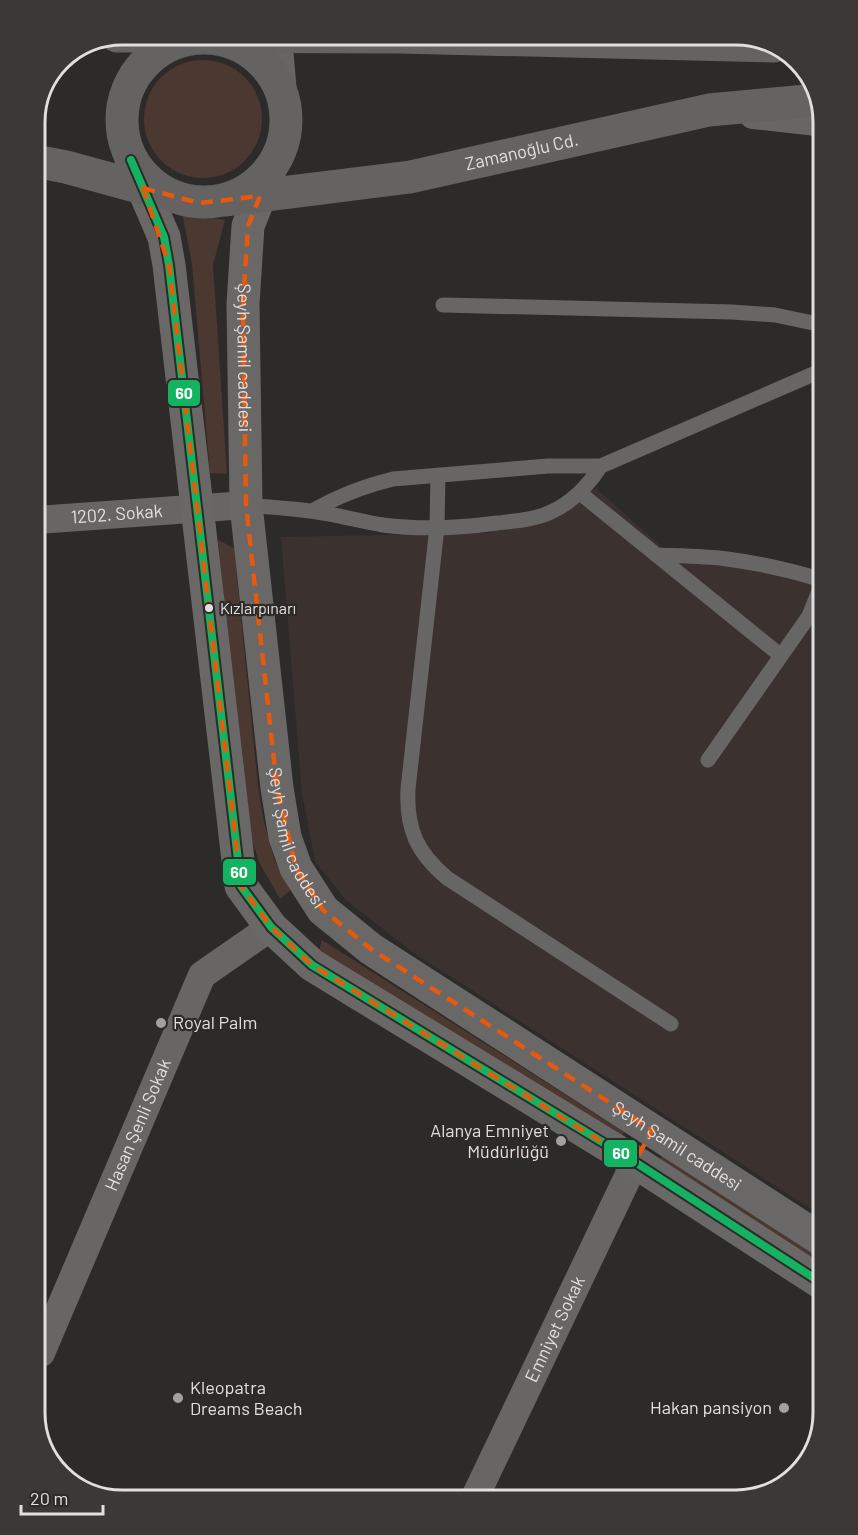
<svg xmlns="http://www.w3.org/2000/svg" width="858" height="1535" font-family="Barlow,sans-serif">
	<rect width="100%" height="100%" fill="#2d2b29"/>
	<!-- built -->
	<path fill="#3b322f" d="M596 488 665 550 819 586 822 1216 411 951 345 899 315 861 302 793 281 537 489 533 550 514Z"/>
	<!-- green -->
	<path fill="#4b3830" d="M144 119a59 59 0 1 1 118 0a59 59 0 1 1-118 0Z
		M182 213 225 220 213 265 227 474 210 473 192 264Z
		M218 540 234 548 258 786 264 822 274 859 291 890 280 899 259 862 246 821Z
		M322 940 624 1132 620 1140 319 951Z
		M662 1156 823 1258V1269L657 1164Z"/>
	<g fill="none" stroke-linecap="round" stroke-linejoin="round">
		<!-- lane -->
		<path stroke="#676665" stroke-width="15" d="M443 305 732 312 775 315 818 324
			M438 475 437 527 408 789C406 829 417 853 447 878L671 1024
			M580 493 780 655
			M246 505C268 507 289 508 310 511 335 514 359 521 383 525 421 530 460 528 497 523 516 521 534 520 551 512 573 502 588 486 601 466
			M312 511C338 496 364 486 393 479L548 466H601L818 372
			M656 555C680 556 704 556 727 559 758 563 789 570 819 579
			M708 760 809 616 819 591"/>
		<!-- street -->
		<g stroke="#676665" stroke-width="28">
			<path d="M278 35 283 94"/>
			<path d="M753 115 817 122"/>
			<path id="s1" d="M37 520 246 505"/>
			<path id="s2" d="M41 1353 202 975 271 927"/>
			<path id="s3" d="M475 1497 635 1162"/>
		</g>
		<!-- secondary -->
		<g stroke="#696867" stroke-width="33">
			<path d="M131 160 164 237 169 265 241 886 271 927 312 965 635 1162 823 1284"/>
			<path id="s4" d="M270 170 248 226 243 304 246 505 277 788 285 837 296 868 323 910 371 949 822 1240"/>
		</g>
		<!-- highway -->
		<g stroke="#646362" stroke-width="33">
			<path d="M117 36 400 37 774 46"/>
			<circle cx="204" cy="120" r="82"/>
			<path d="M35 161 66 167 161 193"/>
			<path id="s5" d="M226 200 410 177 709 110 817 100"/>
		</g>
		<!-- bus-1 casing -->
		<g stroke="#2e2a28" stroke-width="12">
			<path id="bus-1" d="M131 160 164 237 169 265 241 886 271 927 312 965 635 1162 823 1284"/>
		</g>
		<!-- bus-1 -->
		<use href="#bus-1" stroke="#13b361" stroke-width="8"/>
	</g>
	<!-- marked area -->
	<path fill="none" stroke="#e8590c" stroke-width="4.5" stroke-dasharray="12 8" stroke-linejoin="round" d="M143 188 199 203 260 196 248 226 243 304 246 505 277 788 296 868 323 910 371 949 652 1130 635 1162 312 965 271 927 241 886 169 265Z"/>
	<!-- markers -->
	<circle fill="#e2dfde" stroke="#2e2a28" stroke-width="2" cx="209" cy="608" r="5"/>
	<g fill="#a3a09f" stroke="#2e2a28" stroke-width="2">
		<circle cx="161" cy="1023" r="6"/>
		<circle cx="561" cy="1141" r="6"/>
		<circle cx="178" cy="1398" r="6"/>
		<circle cx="784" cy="1408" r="6"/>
	</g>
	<g text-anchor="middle" stroke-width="4.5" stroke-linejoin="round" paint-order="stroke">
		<!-- bus labels -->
		<g font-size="16" fill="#e2dfde" stroke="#2e2a28" text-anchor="start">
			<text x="220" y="614">Kızlarpınarı</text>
		</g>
		<!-- street labels -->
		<g font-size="18" fill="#e2dfde" stroke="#2e2a28">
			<text dy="6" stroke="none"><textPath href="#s5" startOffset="300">Zamanoğlu Cd.</textPath></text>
			<text dy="6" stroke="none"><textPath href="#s4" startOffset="192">Şeyh Şamil caddesi</textPath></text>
			<text dy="6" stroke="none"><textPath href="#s1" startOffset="80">1202. Sokak</textPath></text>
			<text dy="6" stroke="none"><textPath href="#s4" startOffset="678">Şeyh Şamil caddesi</textPath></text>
			<text dy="6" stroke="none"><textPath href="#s2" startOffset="248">Hasan Şenli Sokak</textPath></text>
			<text dy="6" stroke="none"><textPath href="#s4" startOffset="1182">Şeyh Şamil caddesi</textPath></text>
			<text dy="6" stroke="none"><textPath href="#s3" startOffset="186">Emniyet Sokak</textPath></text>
		</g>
		<!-- poi labels -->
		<g font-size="18" fill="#e2dfde" stroke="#2e2a28" text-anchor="start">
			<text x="173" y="1029">Royal Palm</text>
			<text x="549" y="1137" text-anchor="end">Alanya Emniyet<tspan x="549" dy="21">Müdürlüğü</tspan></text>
			<text x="190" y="1394">Kleopatra<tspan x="190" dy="21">Dreams Beach</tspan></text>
			<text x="772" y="1414" text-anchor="end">Hakan pansiyon</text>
		</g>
	</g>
	<!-- crop -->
	<path d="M0 0H858V1535H0ZM122 45H736A77 77 0 0 1 813 122V1413A77 77 0 0 1 736 1490H122A77 77 0 0 1 45 1413V122A77 77 0 0 1 122 45Z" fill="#3c3837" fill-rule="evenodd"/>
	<path fill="none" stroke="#e2dfde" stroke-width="3" d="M122 45H736A77 77 0 0 1 813 122V1413A77 77 0 0 1 736 1490H122A77 77 0 0 1 45 1413V122A77 77 0 0 1 122 45Z"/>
	<g stroke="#2e2a28" stroke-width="2">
		<rect x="167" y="379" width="34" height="28" rx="6" fill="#13b361"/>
		<rect x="222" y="858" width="35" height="28" rx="6" fill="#13b361"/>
		<rect x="603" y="1139" width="35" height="29" rx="6" fill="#13b361"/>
	</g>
	<g font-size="16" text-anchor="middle" font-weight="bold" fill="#fff">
		<text x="184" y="399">60</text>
		<text x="239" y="878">60</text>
		<text x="621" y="1159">60</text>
	</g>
	<!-- scale -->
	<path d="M21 1505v9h82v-9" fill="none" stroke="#e2dfde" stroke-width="3"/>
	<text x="30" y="1505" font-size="18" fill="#e2dfde" stroke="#2e2a28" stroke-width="4.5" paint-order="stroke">20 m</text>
</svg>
